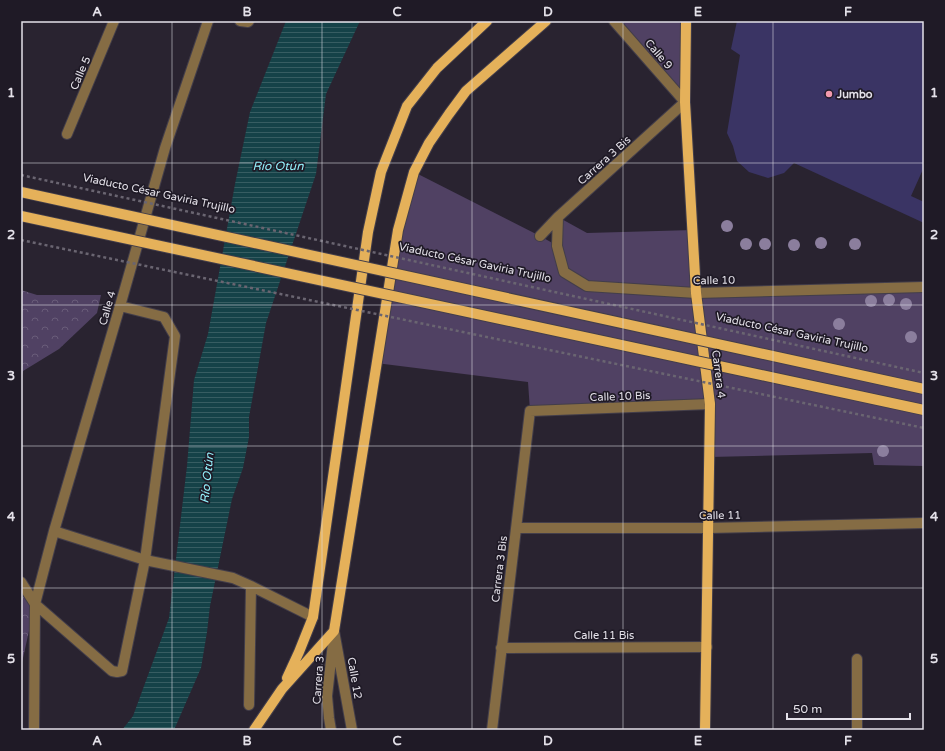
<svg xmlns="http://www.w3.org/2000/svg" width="945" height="751" font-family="'Varela Round',sans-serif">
	<defs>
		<pattern id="forest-crowns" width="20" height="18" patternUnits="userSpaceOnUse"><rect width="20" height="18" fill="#504163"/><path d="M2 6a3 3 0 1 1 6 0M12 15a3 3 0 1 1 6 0" fill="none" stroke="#695c79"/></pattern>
		<pattern id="water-rules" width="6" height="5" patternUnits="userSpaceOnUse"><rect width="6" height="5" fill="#154248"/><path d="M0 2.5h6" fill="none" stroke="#375d62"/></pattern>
	</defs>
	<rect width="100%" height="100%" fill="#292330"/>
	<!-- green -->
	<path fill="#504163" d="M614 21H686L685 102Z
		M414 172 540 236 556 245 558 217 587 233 693 230 696 293 924 287V466L874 465 872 453 710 457V404L530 411 528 382 376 363Z"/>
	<!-- forest -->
	<path fill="url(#forest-crowns)" d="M21 290 37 295H101L97 313 59 349 23 371 21 379Z
		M21 582 35 604 21 667Z"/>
	<!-- water -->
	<path fill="url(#water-rules)" d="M286 21H360L326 94 316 174 266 323 249 417V437L243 468 232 499 210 606 207 632 201 668 174 730H122L133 716 169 618 187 466 194 380 208 334 235 184 250 112Z"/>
	<!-- building -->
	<path fill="#3a3464" d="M737 21H924V167L911 196 924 202V223L794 163 784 173 768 178 749 172 737 161 733 146 727 133 740 55 731 49Z"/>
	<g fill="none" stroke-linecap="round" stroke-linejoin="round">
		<!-- minor casing -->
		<g stroke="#433e4a" stroke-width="12">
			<path id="minor" d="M240 21 248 22 249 21
				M67 134 114 21
				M558 217 557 246 564 272 587 286 696 293 924 287
				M540 236 558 217 685 102 614 21
				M516 528H708L924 523
				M54 531 145 560 233 578 251 586 313 617
				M21 582 35 604 112 671 117 672 122 671 145 560 175 336 164 317 120 306
				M334 631 352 730
				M501 648 707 647
				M857 659V730
				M249 705 251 586
				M34 730 35 604 54 531 120 306 165 148 208 21
				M331 730 329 718 327 696 333 643
				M492 730 530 411 710 404"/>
		</g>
		<!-- major casing -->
		<g stroke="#433e4a" stroke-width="12">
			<path id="major" d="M686 21 685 102 696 293 710 404 705 730
				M287 678 299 652 313 617 368 232 381 172 407 106 437 68 487 21
				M254 730 282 689 334 631 398 230 414 172 429 143 449 114 466 91 546 21"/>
		</g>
		<!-- minor -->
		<use href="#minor" stroke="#856c44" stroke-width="10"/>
		<!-- major -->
		<use href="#major" stroke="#e5b15a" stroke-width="10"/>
		<!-- major-bridge casing -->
		<g stroke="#433e4a" stroke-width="12" stroke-linecap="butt">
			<path id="major-bridge" d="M21 192 924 389
				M21 216 924 410"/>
		</g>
		<!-- path-bridge -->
		<path stroke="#6a6571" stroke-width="2.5" stroke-dasharray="3 3" stroke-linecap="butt" d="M21 175 924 373
			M21 240 924 428"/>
		<!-- major-bridge -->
		<use href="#major-bridge" stroke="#e5b15a" stroke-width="10"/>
	</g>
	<!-- trees -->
	<g fill="#8b7e9d">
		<circle cx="727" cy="226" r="6"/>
		<circle cx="821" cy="243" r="6"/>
		<circle cx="746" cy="244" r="6"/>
		<circle cx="765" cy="244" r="6"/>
		<circle cx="855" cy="244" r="6"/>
		<circle cx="794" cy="245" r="6"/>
		<circle cx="889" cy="300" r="6"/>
		<circle cx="871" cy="301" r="6"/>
		<circle cx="906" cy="304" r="6"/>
		<circle cx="839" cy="324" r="6"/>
		<circle cx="911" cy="337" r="6"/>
		<circle cx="883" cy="451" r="6"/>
	</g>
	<!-- grid -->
	<path fill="none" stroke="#e4e1e9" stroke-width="1" stroke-opacity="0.55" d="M172 21V730M322 21V730M472 21V730M623 21V730M773 21V730M21 163H924M21 305H924M21 446H924M21 588H924"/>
	<!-- markers -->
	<circle fill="#f29aae" stroke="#1f1a26" stroke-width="1.5" cx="829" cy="94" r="4"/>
	<g text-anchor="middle" stroke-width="3.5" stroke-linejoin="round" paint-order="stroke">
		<!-- street labels -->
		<g font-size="11" fill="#e4e1e9" stroke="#1f1a26">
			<text transform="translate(659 54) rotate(49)" y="4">Calle 9</text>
			<text transform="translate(80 73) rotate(-67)" y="4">Calle 5</text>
			<text transform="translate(604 160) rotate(-42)" y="4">Carrera 3 Bis</text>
			<text transform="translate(159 193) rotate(12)" y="4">Viaducto César Gaviria Trujillo</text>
			<text transform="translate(475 262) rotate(12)" y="4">Viaducto César Gaviria Trujillo</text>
			<text transform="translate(714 280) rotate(-1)" y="4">Calle 10</text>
			<text transform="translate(107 308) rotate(-74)" y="4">Calle 4</text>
			<text transform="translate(792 332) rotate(12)" y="4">Viaducto César Gaviria Trujillo</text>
			<text transform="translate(719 374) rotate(83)" y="4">Carrera 4</text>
			<text transform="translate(620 396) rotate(-2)" y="4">Calle 10 Bis</text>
			<text transform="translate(720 515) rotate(-1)" y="4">Calle 11</text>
			<text transform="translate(499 569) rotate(-83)" y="4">Carrera 3 Bis</text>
			<text x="604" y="639">Calle 11 Bis</text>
			<text transform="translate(355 678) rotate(80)" y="4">Calle 12</text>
			<text transform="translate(318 680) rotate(-86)" y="4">Carrera 3</text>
		</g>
		<!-- poi labels -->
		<g font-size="11" font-weight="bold" fill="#e4e1e9" stroke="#1f1a26" text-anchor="start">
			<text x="837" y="98">Jumbo</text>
		</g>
		<!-- water labels -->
		<g font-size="12" font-style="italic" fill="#94f1fc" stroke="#1f1a26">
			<text x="278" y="170">Río Otún</text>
			<text transform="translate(207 478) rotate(-84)" y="4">Río Otún</text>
		</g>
	</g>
	<!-- border -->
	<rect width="945" height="751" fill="none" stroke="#1f1a26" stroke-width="44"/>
	<!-- scale -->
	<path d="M787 713v6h123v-6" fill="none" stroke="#e4e1e9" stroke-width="2"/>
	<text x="793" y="713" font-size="12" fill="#e4e1e9" stroke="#1f1a26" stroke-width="3" paint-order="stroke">50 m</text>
	<rect x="22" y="22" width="901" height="707" fill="none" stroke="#e4e1e9" stroke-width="1.5"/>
	<g font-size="13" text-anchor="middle" font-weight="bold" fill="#e4e1e9">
		<text x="97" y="16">A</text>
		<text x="247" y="16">B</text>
		<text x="397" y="16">C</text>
		<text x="548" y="16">D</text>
		<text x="698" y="16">E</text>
		<text x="848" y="16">F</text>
		<text x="11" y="97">1</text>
		<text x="934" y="97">1</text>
		<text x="11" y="239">2</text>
		<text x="934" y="239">2</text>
		<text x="11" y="380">3</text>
		<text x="934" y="380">3</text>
		<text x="11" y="521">4</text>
		<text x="934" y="521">4</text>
		<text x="11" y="663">5</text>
		<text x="934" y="663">5</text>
		<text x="97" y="745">A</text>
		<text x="247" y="745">B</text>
		<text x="397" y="745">C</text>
		<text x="548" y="745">D</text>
		<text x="698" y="745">E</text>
		<text x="848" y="745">F</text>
	</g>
</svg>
